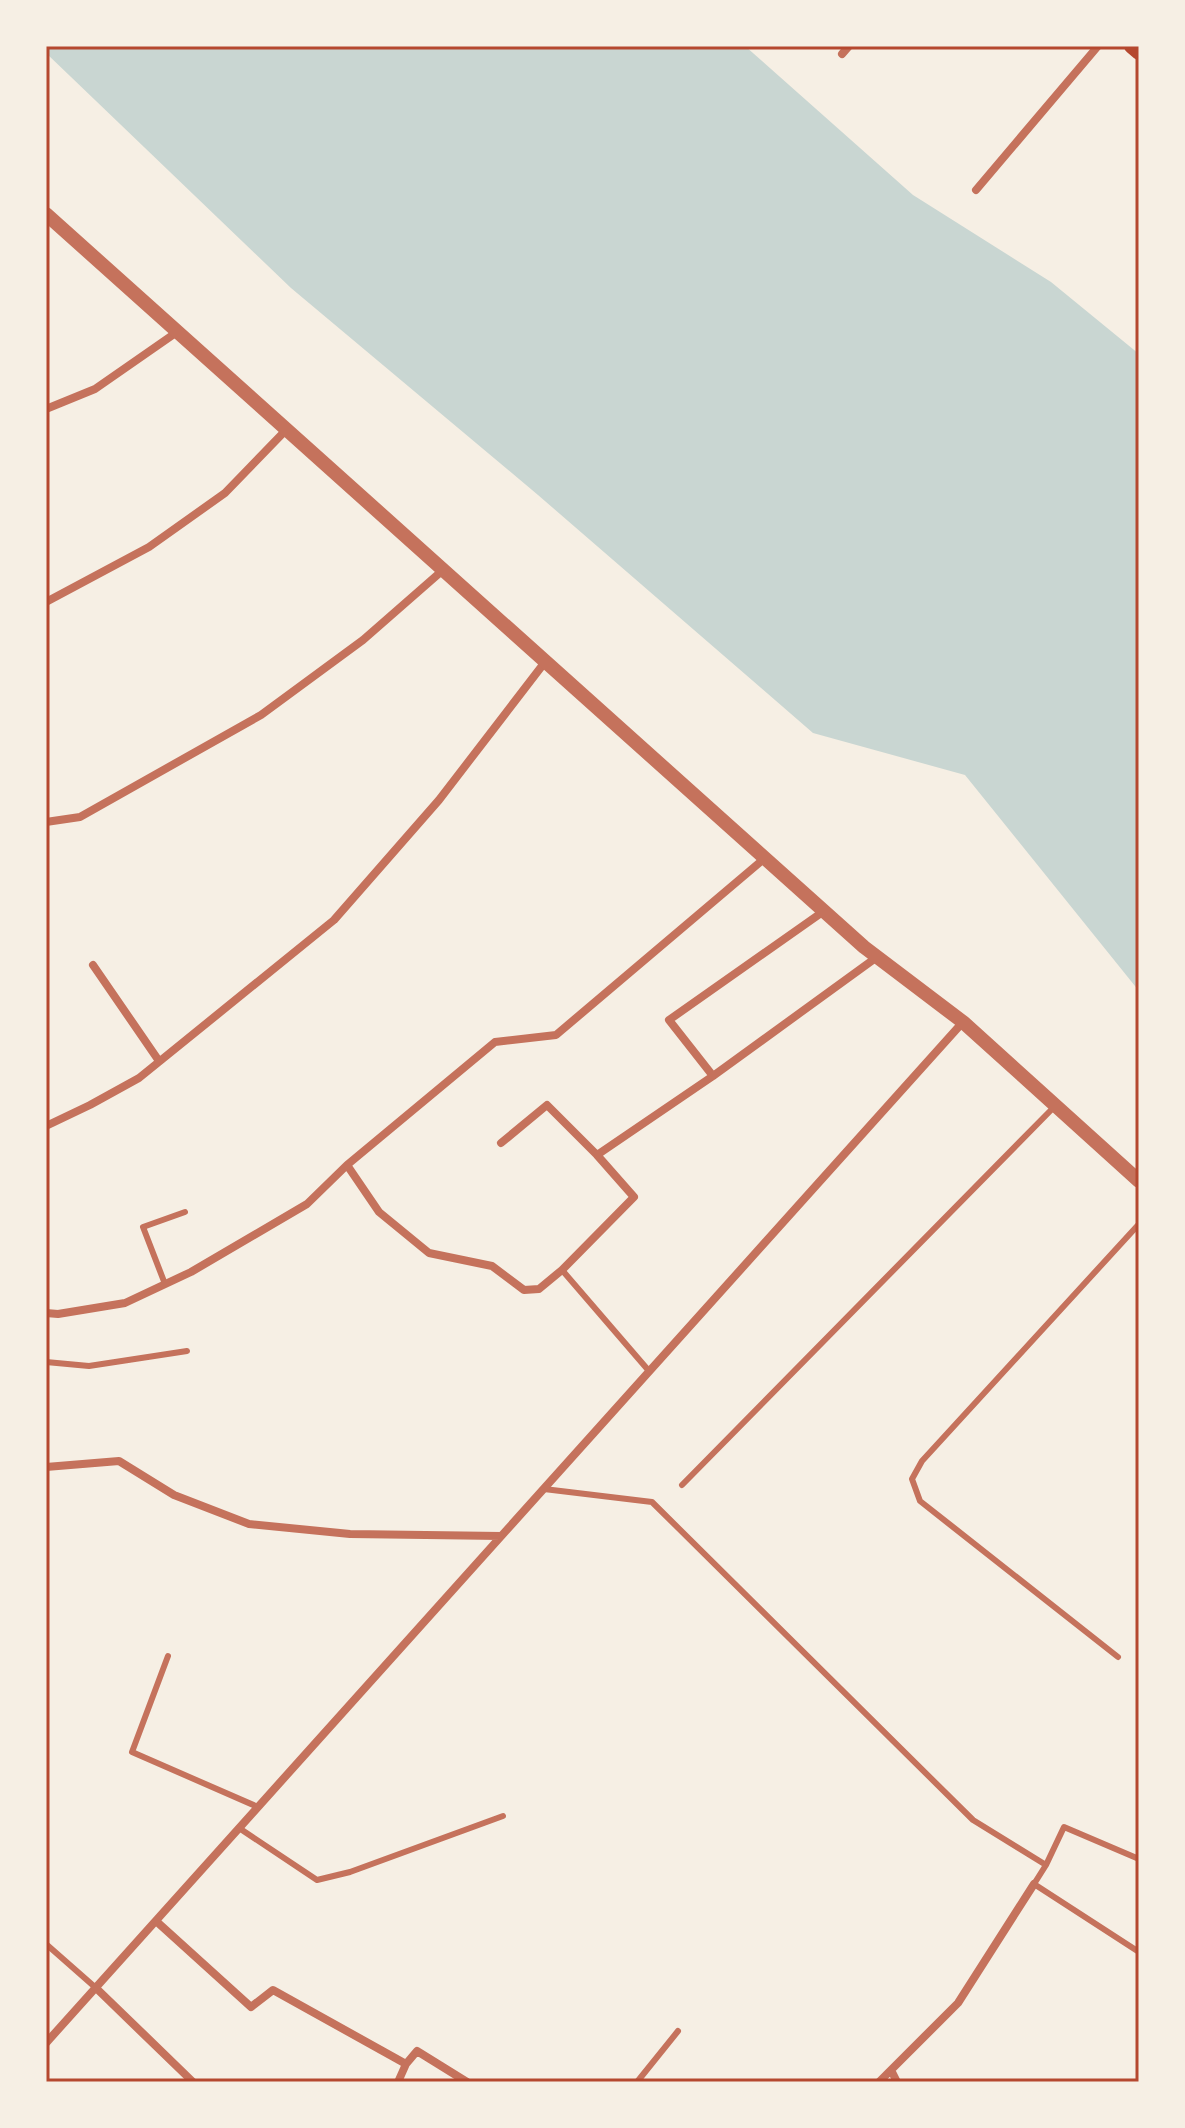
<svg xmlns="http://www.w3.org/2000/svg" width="1185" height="2128" font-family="Cabin,sans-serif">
	<rect width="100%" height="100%" fill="#f6efe4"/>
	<!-- water -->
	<path fill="#c9d6d2" d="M46 46H745L913 195 1051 282 1139 354V991L965 775 813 733 538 495 291 288 46 53Z"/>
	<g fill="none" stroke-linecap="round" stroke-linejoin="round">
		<!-- service -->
		<path stroke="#c5725c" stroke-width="6" d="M562 1270 649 1371
			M165 1284 143 1227 185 1212
			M46 1362 89 1366 187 1351
			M682 1485 1056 1105
			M544 1489 652 1502 973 1820 1046 1865
			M168 1656 132 1752 258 1807
			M1118 1657 920 1501 912 1479 922 1461 1139 1224
			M239 1828 317 1880 350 1872 503 1816
			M1139 1859 1064 1827 1046 1865 1034 1884 1139 1952
			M46 1944 96 1988
			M637 2082 678 2031"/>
		<!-- minor -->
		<path stroke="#c5725c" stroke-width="8" d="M842 54 849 46
			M976 190 1098 46
			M46 409 95 389 177 332
			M46 602 149 547 225 493 286 430
			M46 822 80 817 261 715 363 640 443 570
			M93 965 159 1061
			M713 1076 669 1020 824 911
			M46 1126 90 1105 139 1078 334 920 439 800 545 662
			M501 1143 547 1105 597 1155
			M347 1165 495 1042 556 1035 765 858
			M46 1313 58 1314 125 1303 191 1272 307 1204 347 1165 379 1212 429 1253 492 1266 524 1290 539 1289 562 1270 634 1197 597 1155 713 1076 877 957
			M46 1467 119 1461 174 1495 249 1524 350 1534 501 1536
			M156 1921 251 2007 273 1990 406 2064 417 2051 467 2082
			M96 1988 193 2082
			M46 2043 963 1022
			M891 2070 897 2082
			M398 2082 406 2064
			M879 2082 958 2003 1034 1884"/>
		<!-- tertiary -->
		<path stroke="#c5725c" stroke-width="14" d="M46 214 864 947 963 1022 1139 1181"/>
		<!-- secondary -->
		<path stroke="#b5482f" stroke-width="16" d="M1132 46 1139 52"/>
	</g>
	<!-- border -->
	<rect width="1185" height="2128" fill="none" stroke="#f6efe4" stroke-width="96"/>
	<rect x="48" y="48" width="1089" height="2032" fill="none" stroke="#b5482f" stroke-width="3"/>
</svg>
